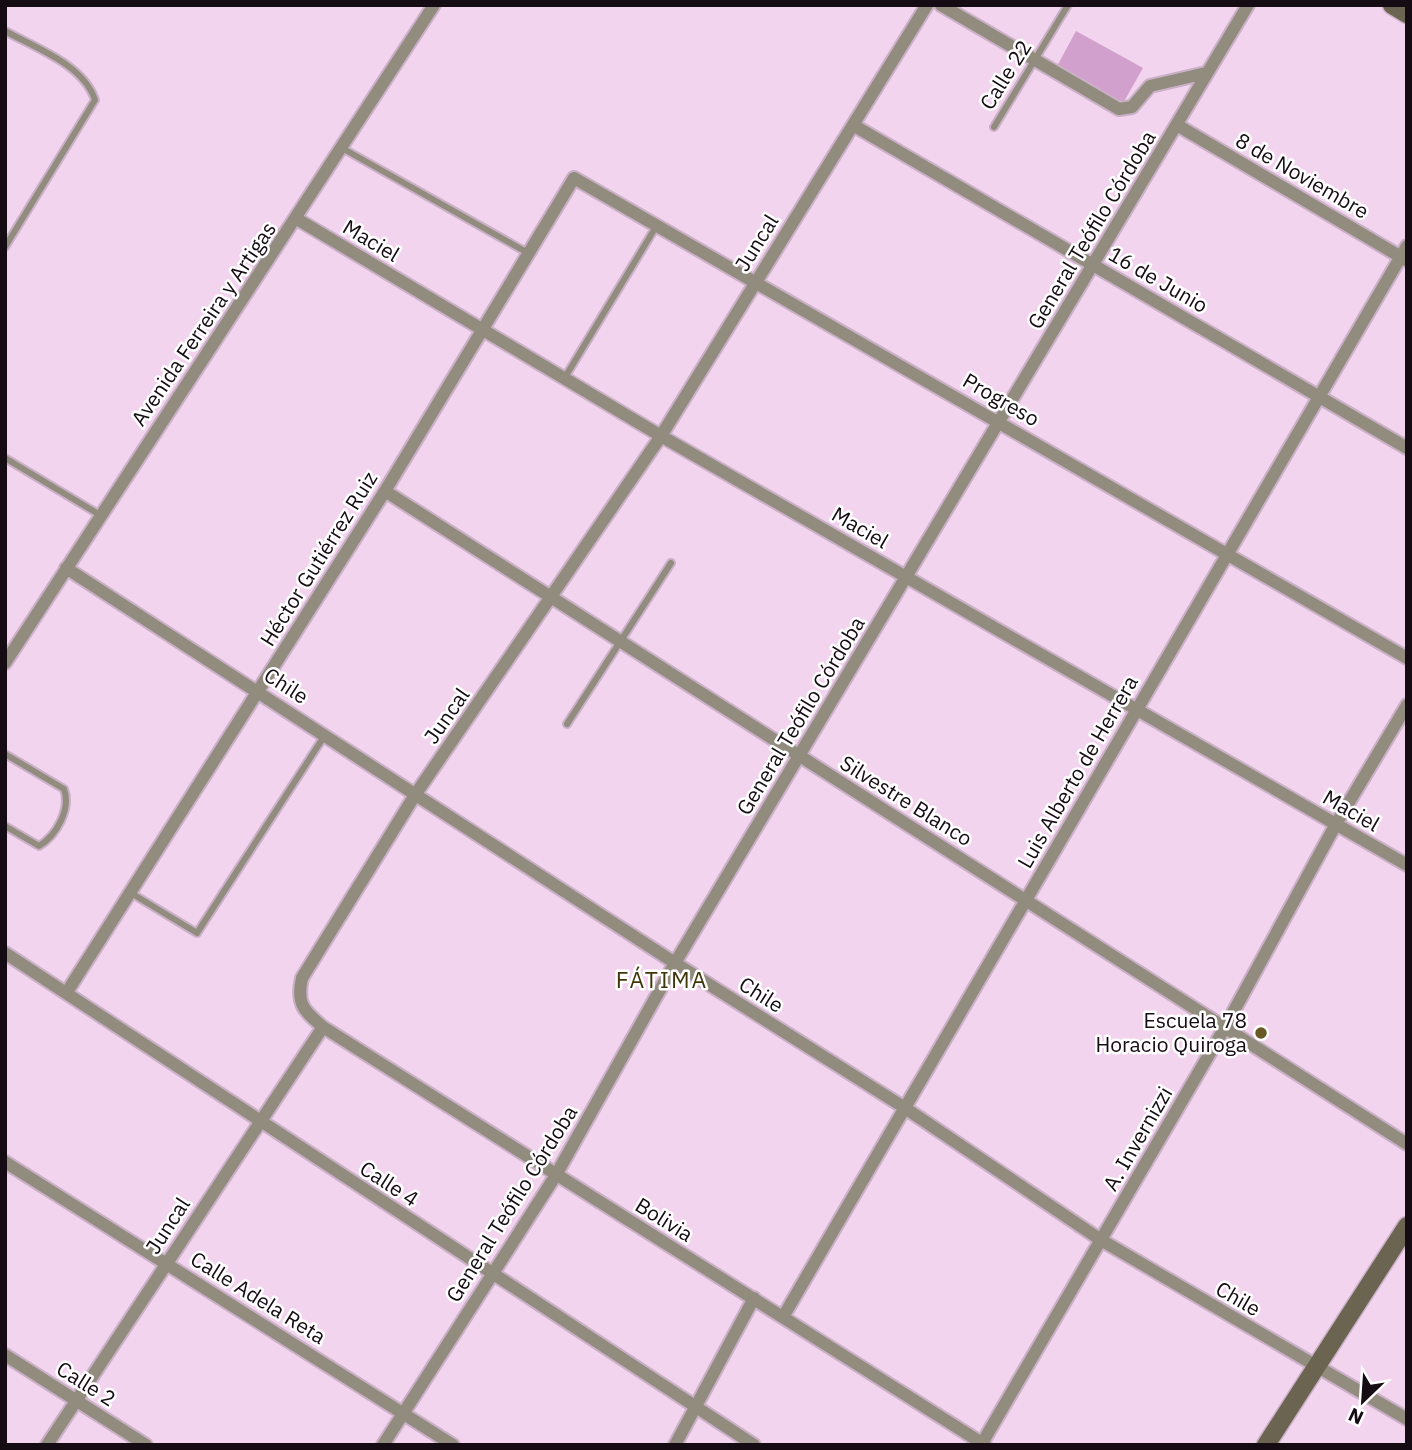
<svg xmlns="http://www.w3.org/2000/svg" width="1412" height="1450" font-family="'IBM Plex Sans',sans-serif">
	<rect width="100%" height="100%" fill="#f2d4ee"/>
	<!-- green -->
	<path fill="#d2a0cc" d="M1076 31 1143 68 1122 105 1056 68Z"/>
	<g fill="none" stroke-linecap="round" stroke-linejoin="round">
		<!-- lane casing -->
		<g stroke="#cab0c7" stroke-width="10">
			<path id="lane" d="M5 31C36 48 84 65 95 100L5 247
				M994 127 1068 5
				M342 148 528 253
				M564 379 657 225
				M5 458 100 515
				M567 724 671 563
				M5 754 64 789C71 809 57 835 39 846L5 826
				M131 893 197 933 325 735"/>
		</g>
		<!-- street casing -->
		<g stroke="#cab0c7" stroke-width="16">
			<path id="street" d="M927 5 661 436 415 795 302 978C296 1004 304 1011 323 1027L985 1445
				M941 5 1119 109 1132 107 1150 86 1206 73
				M853 125 1407 448
				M1177 125 1406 260
				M297 219 661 436 1407 865
				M385 491 1407 1144
				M66 568 675 963 905 1108 1101 1240 1407 1419
				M5 663 434 5
				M5 953 754 1445
				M67 992 385 491 574 178 1407 658
				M5 1162 453 1445
				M783 1317 1407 246
				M5 1355 146 1445
				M47 1445 323 1027
				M383 1445 556 1175 675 963 1248 5
				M675 1445 754 1298
				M981 1445 1224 1029 1336 824 1407 705"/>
		</g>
		<!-- secondary casing -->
		<g stroke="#cab0c7" stroke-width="21">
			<path id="secondary" d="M1392 5 1407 14
				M1266 1445 1407 1226"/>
		</g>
		<!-- lane -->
		<use href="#lane" stroke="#918c7e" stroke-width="6"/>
		<!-- street -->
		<use href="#street" stroke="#918c7e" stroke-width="12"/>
		<!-- secondary -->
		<use href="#secondary" stroke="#6b6450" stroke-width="18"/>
	</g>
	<!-- markers -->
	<circle fill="#695926" stroke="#fff" stroke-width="2.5" cx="1261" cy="1033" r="7"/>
	<g text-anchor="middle" stroke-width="5" stroke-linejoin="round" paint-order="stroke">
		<!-- street labels -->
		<g font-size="21" fill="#150b13" stroke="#fff">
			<text transform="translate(1006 75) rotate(-58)" y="7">Calle 22</text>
			<text transform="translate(1302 176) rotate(30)" y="7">8 de Noviembre</text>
			<text transform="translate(1092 230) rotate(-59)" y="7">General Teófilo Córdoba</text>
			<text transform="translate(371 241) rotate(31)" y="7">Maciel</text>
			<text transform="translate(757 243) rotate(-58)" y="7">Juncal</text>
			<text transform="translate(1158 280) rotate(30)" y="7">16 de Junio</text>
			<text transform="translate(204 324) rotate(-56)" y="7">Avenida Ferreira y Artigas</text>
			<text transform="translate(1001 400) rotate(30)" y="7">Progreso</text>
			<text transform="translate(860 528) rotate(30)" y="7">Maciel</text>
			<text transform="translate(319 559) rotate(-58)" y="7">Héctor Gutiérrez Ruiz</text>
			<text transform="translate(286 686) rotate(33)" y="7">Chile</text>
			<text transform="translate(447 716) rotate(-55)" y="7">Juncal</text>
			<text transform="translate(801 716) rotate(-59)" y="7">General Teófilo Córdoba</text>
			<text transform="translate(1078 772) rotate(-60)" y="7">Luis Alberto de Herrera</text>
			<text transform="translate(906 801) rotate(32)" y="7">Silvestre Blanco</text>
			<text transform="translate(1351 811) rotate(30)" y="7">Maciel</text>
			<text transform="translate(761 995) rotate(32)" y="7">Chile</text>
			<text transform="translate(1138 1139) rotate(-60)" y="7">A. Invernizzi</text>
			<text transform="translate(389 1184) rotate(33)" y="7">Calle 4</text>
			<text transform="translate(512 1204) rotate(-58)" y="7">General Teófilo Córdoba</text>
			<text transform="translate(664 1220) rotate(32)" y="7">Bolivia</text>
			<text transform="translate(168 1226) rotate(-57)" y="7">Juncal</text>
			<text transform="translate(258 1298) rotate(32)" y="7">Calle Adela Reta</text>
			<text transform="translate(1238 1299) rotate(30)" y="7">Chile</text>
			<text transform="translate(86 1384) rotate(32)" y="7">Calle 2</text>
		</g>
		<!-- poi labels -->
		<g font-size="21" fill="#150b13" stroke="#fff" text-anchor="end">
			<text x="1247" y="1028">Escuela 78<tspan x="1247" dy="24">Horacio Quiroga</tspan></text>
		</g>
		<!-- neighbourhood labels -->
		<g font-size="23" letter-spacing="2" fill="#403409" stroke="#fff">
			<text x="662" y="988">FÁTIMA</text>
		</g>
	</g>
	<!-- border -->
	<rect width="1412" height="1450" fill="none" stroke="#150b13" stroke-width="14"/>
	<!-- north arrow -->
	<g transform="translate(1363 1401) rotate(205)" stroke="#ffffff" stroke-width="5" paint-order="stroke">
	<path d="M0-5L12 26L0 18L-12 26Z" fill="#150b13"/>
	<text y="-10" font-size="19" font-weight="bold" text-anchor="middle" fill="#150b13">N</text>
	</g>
</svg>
